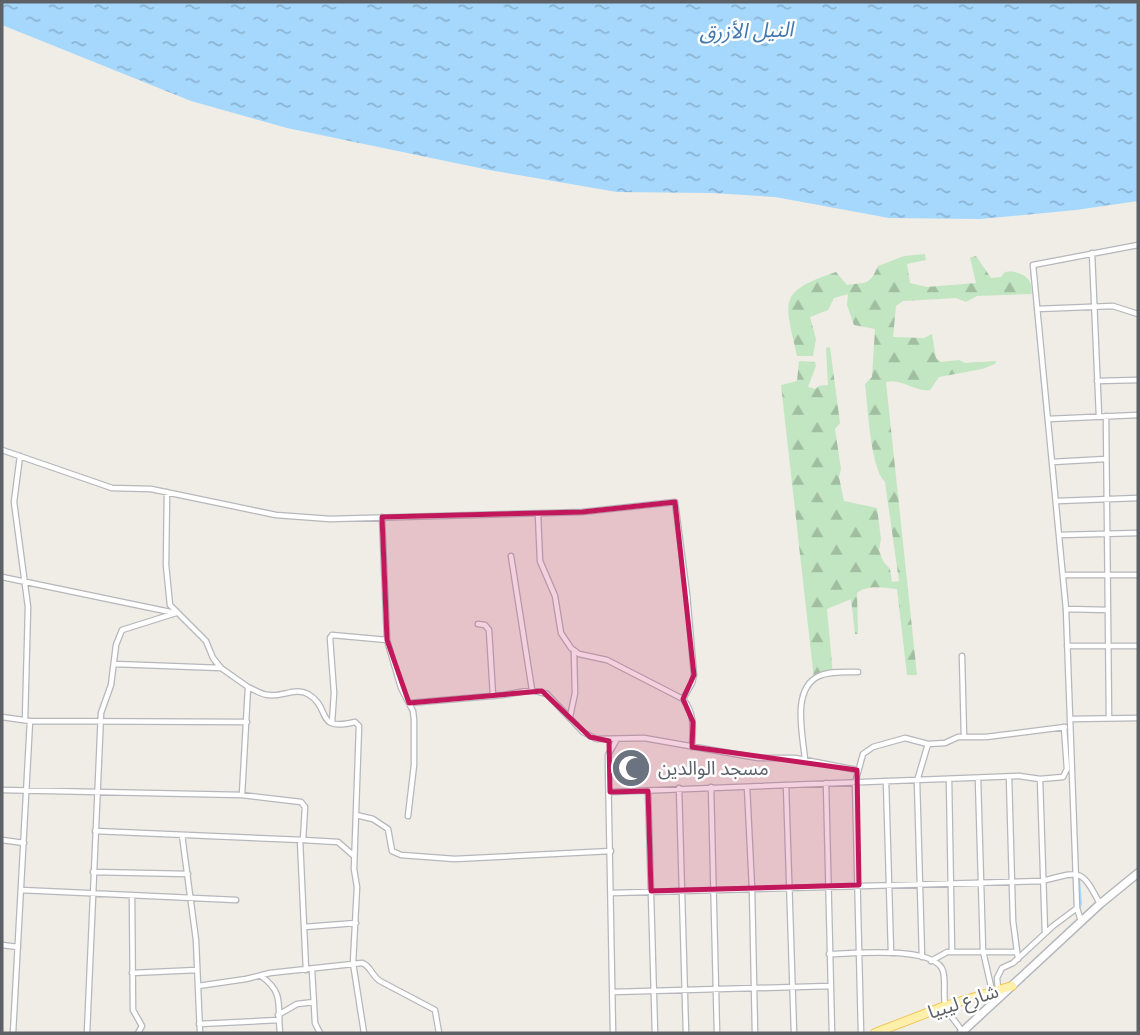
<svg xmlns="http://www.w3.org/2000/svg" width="1140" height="1035" font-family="Roboto,'Noto Sans Arabic',sans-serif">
	<defs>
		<pattern id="forest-firs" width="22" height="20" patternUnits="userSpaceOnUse" patternTransform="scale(1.75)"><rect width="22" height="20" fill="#c2e6c2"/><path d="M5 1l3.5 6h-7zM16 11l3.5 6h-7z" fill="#a1bea1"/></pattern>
		<pattern id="water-ripples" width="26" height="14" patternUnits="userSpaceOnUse" patternTransform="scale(1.75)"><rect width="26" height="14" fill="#a6d8fe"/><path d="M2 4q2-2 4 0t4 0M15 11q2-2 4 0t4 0" fill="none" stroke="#8ab3d1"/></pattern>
	</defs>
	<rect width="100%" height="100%" fill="#efede5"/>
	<!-- forest -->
	<path fill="url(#forest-firs)" d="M925 254 926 260 907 264 910 283 927 287 976 283 970 258 976 256 991 278 1001 277 1005 272C1013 270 1026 274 1030 282 1032 286 1031 290 1032 294L977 296 966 302 956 298 903 301 896 306 893 337 924 338 932 334 936 358 941 362 959 360 965 363 996 361 995 364 982 369 939 377 930 390C914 392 902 378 886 382L917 675H907L897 589C885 588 867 584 857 593L858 634H855L851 599 827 609 833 675 814 679 781 385 797 381 799 361 815 362 816 366 808 387 815 389 819 386 828 385 826 348 830 347 840 423 835 429 841 469 839 477 844 501 877 508 881 539 879 550 883 561 890 569 892 582 899 581 885 482C870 467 868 407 865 384L872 377 875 329 854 325 847 305 848 294 834 298 828 310 810 317 816 339 813 356H797C785 301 776 292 836 272L847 285C867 282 869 286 878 266L904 256Z"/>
	<!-- water -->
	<path fill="url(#water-ripples)" d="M2 2H1138V201L1076 210 980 219 889 218 775 197 712 193 617 192 489 170 287 128 191 101 2 25Z"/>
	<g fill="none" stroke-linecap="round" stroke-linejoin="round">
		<!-- stream -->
		<path stroke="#a6d8fe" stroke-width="2" d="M1031 270 1032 280
			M1034 299 1046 426
			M1063 599 1065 632
			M1079 879 1081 904 1079 909"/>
		<!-- minor casing -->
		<g stroke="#b5b7bc" stroke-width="7">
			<path id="minor" d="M1092 253 1099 416
				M1037 309 1113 306 1138 314
				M1097 381 1138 380
				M1106 416 1109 718
				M1048 419 1138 415
				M2 450 112 488 151 489 276 515 330 519 582 512 675 502 687 594 694 675 692 683 683 699
				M20 456 14 502 28 607 25 720
				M1052 462 1106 459
				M167 492 166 565 170 605 206 641 213 658 221 668 248 687 242 795
				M1057 501 1138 498
				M538 514 540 561 555 596 561 633 571 648 579 654 607 660 683 699C695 714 693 728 692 747
				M382 517 387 640 401 688 413 711 414 720V765L408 816
				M1060 535 1138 533
				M511 556 532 690
				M1063 575H1138
				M2 577 175 613
				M1066 609 1108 610
				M478 624 485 625 489 630 493 696
				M1067 646H1138
				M962 656 964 737
				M115 664 221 668
				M248 687C255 690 262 695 269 695 283 697 295 687 308 694 332 708 314 732 355 722L359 726 354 869 357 887 353 963 364 1033
				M409 703 503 695 532 690 547 694 583 732 596 739 644 738 758 758H795L857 770
				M2 717 30 721 247 722
				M570 717 575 693 574 652
				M1071 719 1138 718
				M332 723 334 693 330 638 332 635 387 640
				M805 760C803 735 791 689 819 676 830 671 846 672 858 672
				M1009 777 1013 921 1018 959
				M978 779 983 951 992 991
				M1040 779 1045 933
				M949 780 952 952
				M886 781 891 953
				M826 783 832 1033
				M786 785 794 1033
				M711 787 717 1033
				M747 787 752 888 755 1033
				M679 788 686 1033
				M2 790 242 795 301 802 305 807 303 840 338 842 354 856
				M648 791 655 1033
				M610 792 1019 776 1040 779 1063 777 1067 769 1064 727
				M356 815 373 819 388 829 392 851 401 855 455 859 611 851
				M95 831 303 840
				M182 835 196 940 200 1033
				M2 840 24 843
				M300 840 306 970
				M93 872 188 874
				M21 890 236 900
				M612 893 1042 881C1081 871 1081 868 1100 904
				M132 895 133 1010 142 1026 138 1033
				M1081 921 1077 908 1066 609 1033 265 1138 245
				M304 927 356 923
				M2 945 18 947
				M829 954C852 954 935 945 943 971 946 982 943 993 945 1004 947 1013 957 1023 962 1031
				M922 957 917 781 928 744 945 743 958 737H986L1065 727
				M931 961 947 952H1015
				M312 970 315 1023 320 1033
				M132 973 197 970
				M261 976C285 993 277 1006 280 1033
				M198 986 246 979 270 973 362 963C370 965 372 976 380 981L435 1010 439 1033
				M998 989 997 978 1002 968 1013 963 1053 926 1077 908
				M613 992 830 986
				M278 1015 297 1004 314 1002
				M199 1024 279 1020
				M13 1033 30 721
				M87 1033 101 713 111 685 116 645 122 630 176 613
				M613 1033 608 765V755L616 741
				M861 1033 855 783 863 754 873 747 905 738 928 744"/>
		</g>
		<!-- secondary casing -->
		<g stroke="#b4b8bc" stroke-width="10">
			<path id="secondary" d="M961 1033 1100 904 1138 873"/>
		</g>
		<!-- primary casing -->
		<g stroke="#f1c65d" stroke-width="10">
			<path id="primary" d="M875 1033 945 1006 1012 986"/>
		</g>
		<!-- minor -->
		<use href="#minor" stroke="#fff" stroke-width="4.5"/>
		<!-- secondary -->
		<use href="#secondary" stroke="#fff" stroke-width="7"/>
		<!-- primary -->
		<use href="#primary" stroke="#fef0ab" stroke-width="8"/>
	</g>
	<!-- marked area -->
	<path fill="#c2185b" fill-opacity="0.2" stroke="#c2185b" stroke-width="5" stroke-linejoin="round" d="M675 502 694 675 683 699 693 722 692 747 857 770 859 885 651 891 648 791 610 792 609 741 590 737 542 691 409 703 387 640 382 517 582 512Z"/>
	<!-- icons -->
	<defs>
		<g id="mosque-disc" transform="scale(2.0125)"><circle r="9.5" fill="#6b7280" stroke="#fff"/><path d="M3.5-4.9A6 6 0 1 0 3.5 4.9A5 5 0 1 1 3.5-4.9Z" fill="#fff"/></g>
	</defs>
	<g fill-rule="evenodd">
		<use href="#mosque-disc" x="631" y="768"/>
	</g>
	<g text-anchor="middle" stroke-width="5" stroke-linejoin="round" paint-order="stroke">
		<!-- worship labels -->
		<g font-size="19" fill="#5b616d" stroke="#fff" text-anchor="start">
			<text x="658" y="775">مسجد الوالدين</text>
		</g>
		<!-- street labels -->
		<g font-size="19" fill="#5d6165" stroke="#fff">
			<text transform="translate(963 1001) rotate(-18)" y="7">شارع ليبيا</text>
		</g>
		<!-- water labels -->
		<g font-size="21" font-style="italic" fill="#4278b1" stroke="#fff">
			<text transform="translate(746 31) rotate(-2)" y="7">النيل الأزرق</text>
		</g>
	</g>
	<!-- border -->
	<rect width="1140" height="1035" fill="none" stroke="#5d6165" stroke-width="7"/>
</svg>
